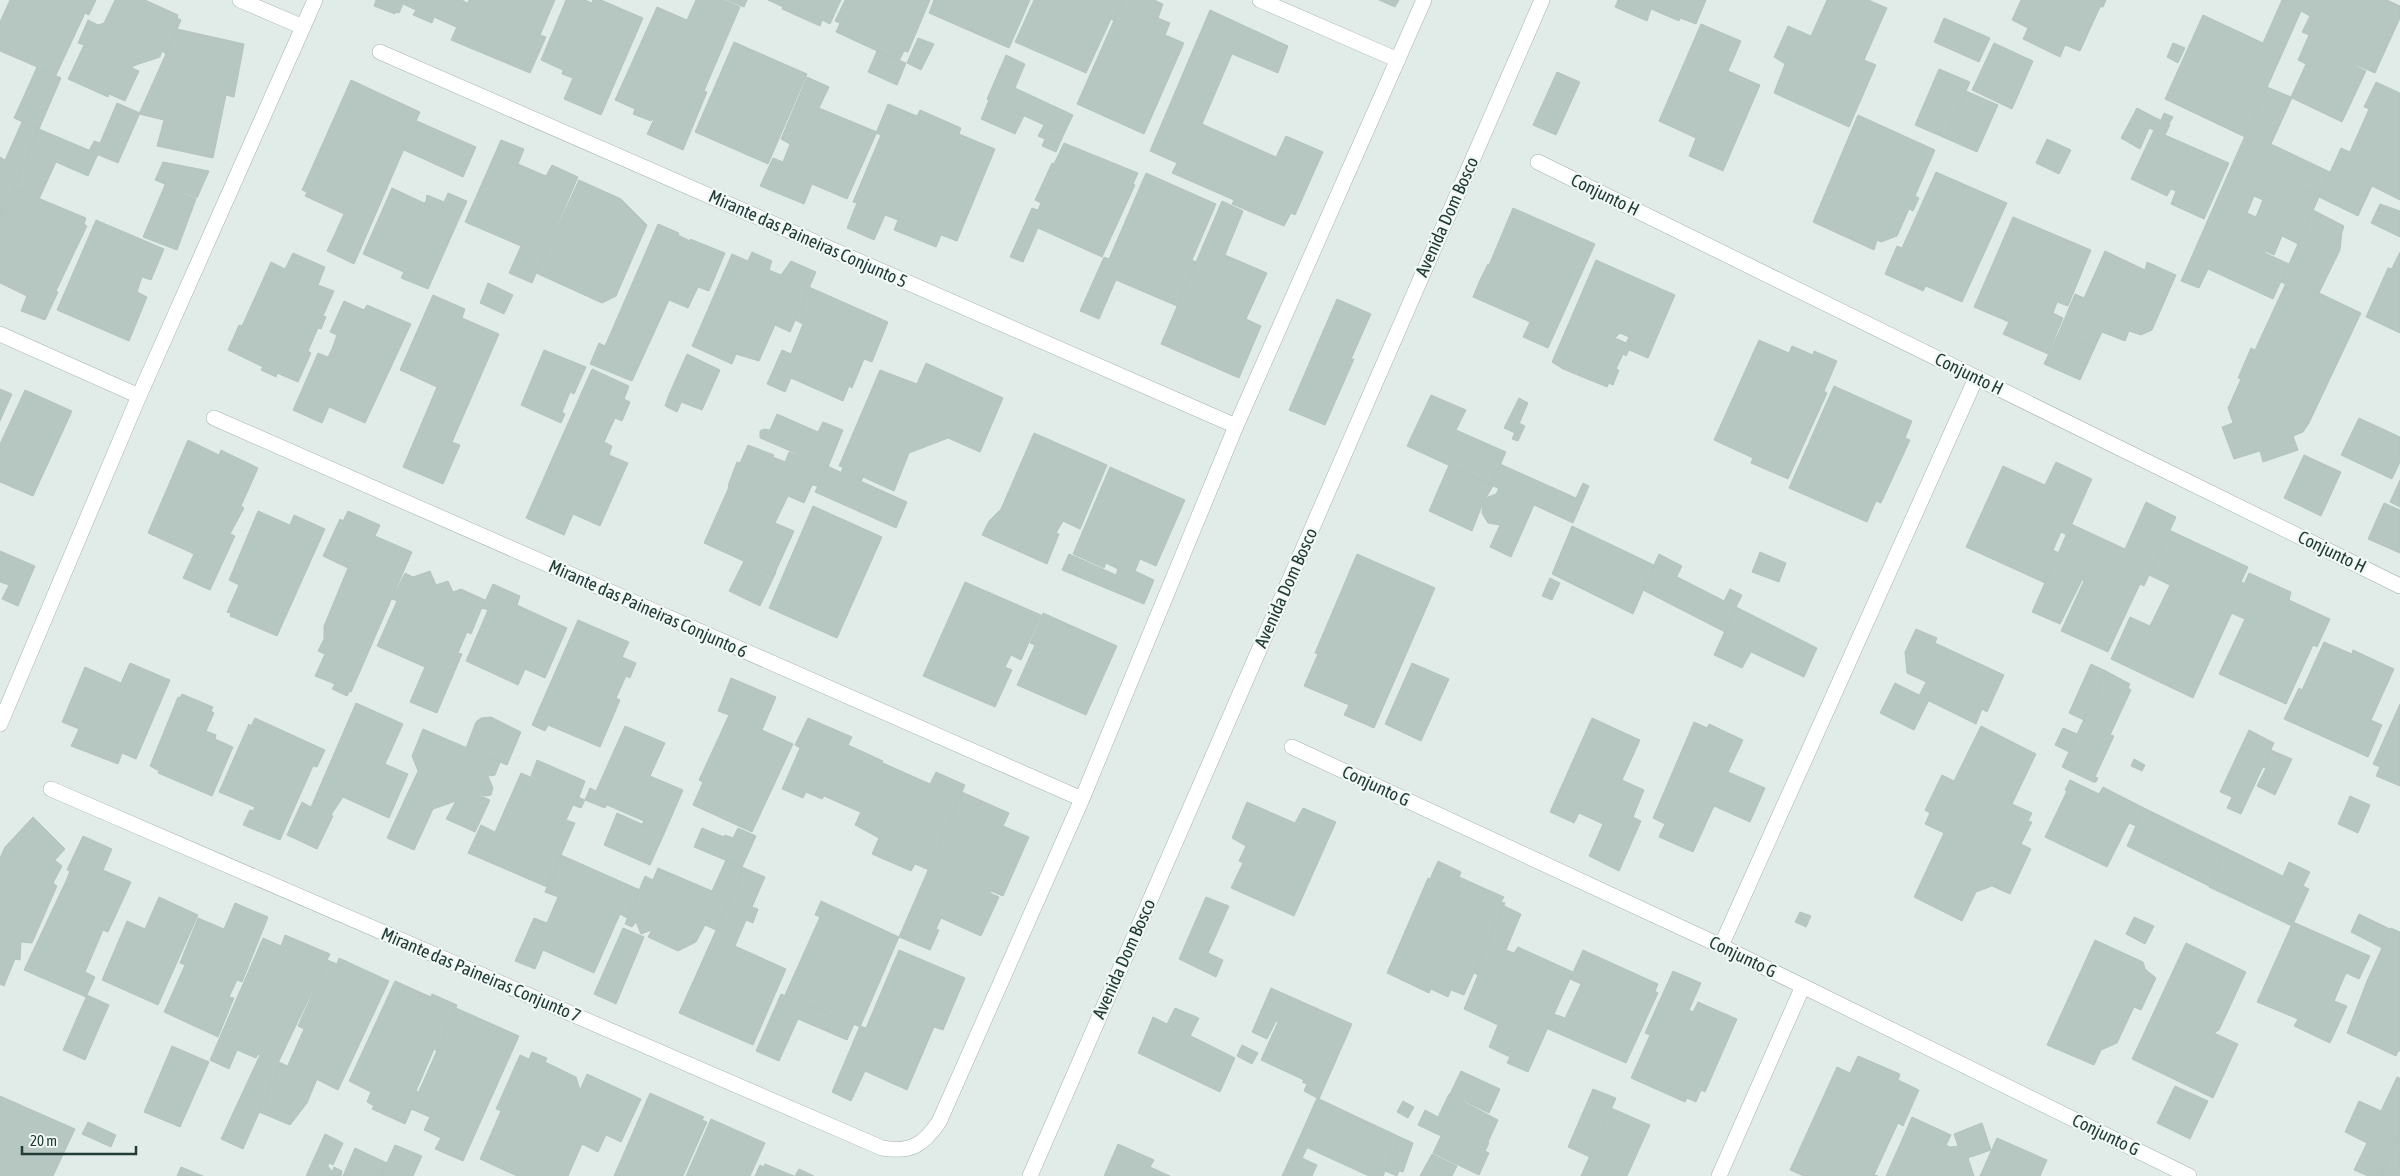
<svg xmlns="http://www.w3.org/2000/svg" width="2400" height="1176" font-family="'Asap Condensed',sans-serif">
	<rect width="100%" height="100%" fill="#e1ebe7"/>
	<!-- building -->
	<path fill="#b6c6c0" stroke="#b3c5bf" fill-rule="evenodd" d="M10 0H96L89 15 85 13 56 75 0 51V22Z
		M115 0H145L178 15 177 18 181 20 166 54 162 51 160 57 133 66 132 68 139 71 125 101 109 94 108 97 68 79 84 45 78 43 88 20 98 25 104 23Z
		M376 0H462L467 3 456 27 434 17 432 23 413 15 416 10 403 4 399 13 396 12 395 14 374 6Z
		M469 0H555L540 35 546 37 530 73 451 40Z
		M566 0H585L592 3 593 0H601L643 18 601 115 564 99 573 78 562 74 563 70 541 60Z
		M696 0H724L740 7 704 91 707 92 683 150 647 134 655 117 651 121 633 114 635 109 615 100 657 7 687 20Z
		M727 0H747L744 7Z
		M768 0H841L830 24 822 20 820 26 782 9 783 7Z
		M845 0H930L908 52 904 51 899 61 836 32 840 23 835 21Z
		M934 0H1030L1009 48 929 13Z
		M1034 0H1123L1114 21 1111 19 1086 73 1015 42Z
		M1123 0H1154L1163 4 1158 18 1170 23 1165 35 1184 43 1144 134 1077 104Z
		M1379 0H1399L1395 7Z
		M1618 0H1706L1696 24 1680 18 1679 21 1651 9 1647 21 1615 7Z
		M1827 0H1868L1887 8 1864 60 1876 65 1849 127 1774 93 1785 64 1774 57 1788 26 1811 36Z
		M2021 0H2106L2103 7H2100L2080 51 2065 45 2060 57 2023 39 2028 28 2012 20Z
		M2282 0H2306L2245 137 2165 99 2203 15 2263 43Z
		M2306 0H2387L2400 6V18L2375 73 2356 65 2355 66 2366 71 2342 122 2292 98 2271 144 2330 172 2319 197 2236 156 2267 87 2291 97 2306 64 2298 60 2309 35 2302 32 2310 16 2301 11Z
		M1210 10 1288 46 1278 73 1232 54 1202 124 1276 157 1286 136 1323 152 1295 215 1291 213 1284 226 1232 204 1234 200 1172 173 1177 163 1150 151Z
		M1944 18 1990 38 1979 62 1934 42Z
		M1701 24 1741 41 1728 71 1760 85 1723 171 1689 156 1696 138 1659 121Z
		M177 29 244 44 234 97 226 95 213 158 157 146 164 120 139 114Z
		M918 38 934 44 921 70 907 63Z
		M734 42 807 74 768 164 695 132Z
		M1994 43 2033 61 2012 109 1972 90Z
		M2173 43 2185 48 2178 63 2167 57Z
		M877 51 906 63 897 85 868 72Z
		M1006 55 1025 64 1015 88 1073 115 1064 134 987 99Z
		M37 67 61 78 39 129 14 118Z
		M1939 69 1970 82 1945 138 1915 125Z
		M1557 72 1580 82 1556 135 1533 125Z
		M807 77 829 87 819 108 877 132 847 199 812 184 804 204 760 186 773 158 783 162 790 144 781 139Z
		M351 80 420 112 354 264 327 251 344 214 305 196 307 192 302 190Z
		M2376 82 2400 93V200L2372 186 2358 216 2319 197 2341 148 2350 152 2369 109 2364 107Z
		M1966 91 1998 105 1977 152 1945 138Z
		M989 100 1024 116 1015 134 981 119Z
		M117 103 140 113 118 163 89 151 94 141 100 143Z
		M888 104 917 116 920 110 961 128 959 134 995 149 957 241 941 235 936 247 894 230 898 220 885 215 874 240 847 228 857 203 853 202 881 135 876 133Z
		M2137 108 2154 117 2140 149 2121 138Z
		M2164 113 2173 117 2169 124 2161 120Z
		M1858 115 1935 150 1915 196 1919 198 1913 211 1909 209 1897 236 1881 242 1877 240 1874 250 1813 222Z
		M2154 117 2170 125 2165 135 2229 163 2204 219 2171 204 2176 191 2171 189 2167 196 2131 179 2154 130 2149 128Z
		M417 121 476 147 463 177 404 150Z
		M22 122 39 129 0 219V157L5 160Z
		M1044 125 1064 134 1056 152 1042 146 1045 139 1038 136Z
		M39 129 98 154 88 176 56 162 39 199 14 188Z
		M2047 139 2071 150 2059 174 2036 163Z
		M501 140 524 149 518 164 546 176 552 165 578 177 532 283 509 273 521 246 465 222Z
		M1064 143 1138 173 1133 184 1135 185 1102 257 1038 228 1023 262 1010 257 1032 208 1038 210 1041 203 1035 200 1052 163 1054 164Z
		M2236 156 2319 197 2298 244 2282 236 2274 255 2265 251V253L2289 264 2273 299 2208 269 2199 288 2181 281ZM2254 196 2263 200 2256 217 2247 213Z
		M163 162 209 171 197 198 155 180Z
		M1936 172 2007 203 1962 302 1926 286 1923 291 1885 274 1897 246 1902 248Z
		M1146 173 1216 204 1192 260 1196 262 1177 306 1116 280 1099 319 1080 311 1104 257 1109 259Z
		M579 180 621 199 647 225 616 296 602 303 536 273Z
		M165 185 196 199 177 250 143 237Z
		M14 188 86 218 84 224 87 226 56 291 58 292 45 320 21 311 27 296 0 283V219Z
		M392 188 424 203 426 201 427 195 444 202 448 193 467 201 428 289 401 278 404 272 363 254Z
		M1222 201 1243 211 1225 255 1267 273 1246 319 1261 326 1239 378 1161 344Z
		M2380 204 2400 211V237L2371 223Z
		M1513 208 1595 244 1548 348 1523 337 1530 322 1473 297 1480 280 1488 264 1489 265Z
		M2313 210 2344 226 2342 232 2340 250 2319 293 2315 291 2313 296 2281 282Z
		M2013 217 2091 250 2068 306 2057 302 2053 313 2063 318 2048 354 2003 334 2009 322 1974 307Z
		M96 220 164 249 151 280 142 277 137 292 147 297 129 341 57 310Z
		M658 224 679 233 678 235 690 241V239L725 253 709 291 698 287 688 308 669 300 632 381 590 364 599 343 605 346Z
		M2105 251 2145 270 2147 262 2176 275 2152 330 2141 335 2129 331 2125 341 2102 332 2095 347 2059 332 2075 294 2084 298Z
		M752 252 772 261 769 270 781 275 791 261 816 272 790 332 775 325 759 361 736 354 732 364 692 346 732 254 748 261Z
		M2400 252V333L2366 317 2388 268 2394 269 2392 268Z
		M293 253 325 267 318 285 334 291 323 316 326 317 321 329 318 328 308 351 311 353 298 382 277 373 276 377 261 370 263 367 228 350 239 325 242 326 271 262 285 269Z
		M1596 260 1675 295 1648 358 1629 350 1626 356 1623 354 1616 369 1619 370 1613 385 1609 383 1607 387 1563 369 1552 362ZM1620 333 1629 337 1626 343 1615 338Z
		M488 283 513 295 504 314 480 303Z
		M2286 283 2313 296 2315 291 2361 313 2309 423 2303 432 2293 436 2298 450 2263 462 2260 451 2234 459 2222 427 2233 423 2228 408 2241 379 2238 378 2251 348 2255 350Z
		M809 287 888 322 872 362 864 359 852 388 849 386 843 401 791 378 785 392 767 384 782 350 791 354 803 324 795 320Z
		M433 295 465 309 462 318 499 334 452 442 460 445 443 484 403 467 437 387 400 370Z
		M1337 299 1371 314 1351 359H1354L1325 425 1289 410Z
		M344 301 364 310 367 305 411 324 365 423 329 407 322 423 293 410 318 353 328 357 332 349 337 335 330 332Z
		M2059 332 2095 347 2080 380 2044 364Z
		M1759 340 1789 353 1792 346 1813 355 1814 351 1837 361 1824 391 1827 393 1788 479 1751 463 1753 458 1714 440Z
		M544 350 586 367 574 394 570 392 562 412 565 414 561 423 521 405Z
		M687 354 720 370 702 410 668 397Z
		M926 363 1003 398 980 452 948 438 909 453 894 491 863 477 861 482 841 473 843 467 839 466 880 370 917 384Z
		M592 369 629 386 624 399 630 402 622 421 615 418 604 442 612 446 609 455 628 463 600 526 573 514 564 535 526 518Z
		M1834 386 1912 421 1905 438 1910 440 1881 503 1876 501 1867 522 1789 488Z
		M0 389 12 394 0 421Z
		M25 390 72 411 33 496 0 482V444Z
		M1431 395 1466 410 1456 430 1506 452 1491 485 1407 446Z
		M668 397 681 403 677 412 665 406Z
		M1519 398 1528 403 1515 433 1504 428Z
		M777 414 818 432 823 422 843 430 828 467 760 438V431L764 429 770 430Z
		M2359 418 2400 437V462L2392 479 2341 455Z
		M1519 423 1525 426 1518 441 1512 439Z
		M1034 433 1107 465 1080 529 1063 521 1056 533 1059 534 1047 564 982 535 989 521 1001 509Z
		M188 440 219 455 221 450 258 468 241 506 244 508 230 534 235 536 210 590 183 578 194 554 148 533Z
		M748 445 774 455 773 457 785 462 789 452 827 466 817 486 812 485 804 503 788 496 775 523 794 531 774 575 704 543 729 487 728 486 735 467 737 462 740 463Z
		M2304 455 2341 472 2321 516 2284 498Z
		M2056 462 2092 479 2067 535 2061 532 2053 550 2059 553 2045 583 1966 547 2003 466 2045 485Z
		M1500 464 1576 498 1583 483 1589 486 1573 523 1491 485Z
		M1449 465 1493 486 1483 503 1472 531 1429 511Z
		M827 466 907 502 896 528 815 492Z
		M1110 467 1185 500 1156 566 1140 559 1135 571 1154 580 1144 604 1062 570 1069 554 1116 575 1118 569 1106 563 1104 568 1073 554Z
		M2400 480V507L2390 502Z
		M1499 488 1534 505 1511 557 1490 547 1500 525 1488 523 1482 513 1483 503 1488 497 1496 494Z
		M2146 502 2176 517 2144 586 2140 584 2108 652 2061 631 2084 581 2082 580 2060 624 2032 612 2071 524 2125 549Z
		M2384 503 2400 510V553L2368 539Z
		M813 506 882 537 837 638 769 608Z
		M258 511 290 525 294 515 325 529 277 636 230 616 231 613 227 612 239 585 229 580Z
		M348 511 380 525 375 536 412 552 351 692 350 691 347 696 332 689 335 684 315 676 325 654 318 651 324 639V626L348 568 323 556 340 519 343 521Z
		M1572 526 1654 565 1633 614 1552 574Z
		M2169 530 2248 567 2241 582 2245 584 2193 698 2111 659 2130 617 2150 626 2170 585 2149 575Z
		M0 551 35 566 18 606 2 599 9 585 0 582Z
		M1760 552 1786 563 1779 582 1752 572Z
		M1357 554 1435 588 1374 728 1344 715 1349 705 1304 686 1318 654 1315 653Z
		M1659 554 1682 566 1677 576 1654 565Z
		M744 561 774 575 776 572 760 606 729 591Z
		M1654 565 1736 607 1725 632 1643 590Z
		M430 571 436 585 448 581 453 592 461 589 485 600 471 634 467 632 458 653 462 654 437 713 410 702 425 667 377 646 397 601 392 599 405 573 413 577Z
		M2249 573 2291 592 2289 600 2330 619 2317 647 2313 645 2286 704 2219 674 2245 619 2231 613Z
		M1550 578 1560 583 1552 600 1542 596Z
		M965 582 1041 615 1021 660 1011 655 1005 667 1012 670 995 707 923 676Z
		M493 584 520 596 517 605 567 628 545 678 525 669 518 685 466 661 488 610 482 608Z
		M1730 589 1742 595 1736 607 1724 601Z
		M1736 607 1817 648 1804 677 1751 652 1742 668 1714 655Z
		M1043 613 1117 646 1086 715 1017 685 1035 645 1030 643Z
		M578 620 629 642 622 657 636 663 630 678 626 676 616 698 620 700 600 747 548 725 545 731 532 725Z
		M1916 629 1937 638 1935 643 2004 675 1987 712 1982 709 1976 724 1919 696 1926 682 1907 673 1905 652Z
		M2324 642 2352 654 2353 650 2394 669 2371 720 2382 725 2368 757 2284 719 2299 688 2302 690Z
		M130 663 170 680 136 759 122 753 118 764 71 746 79 729 62 722 85 667 121 683Z
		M1412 663 1449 679 1421 741 1385 724Z
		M2091 664 2106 671 2084 720 2069 713Z
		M2106 671 2130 684 2128 688 2131 690 2110 735 2114 736 2095 777 2098 778 2096 782H2093L2062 767Z
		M731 678 776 697 762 730 793 744 752 832 693 805 703 782 699 780 729 715 718 711Z
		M1895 683 1929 700 1914 730 1880 713Z
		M182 694 213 707 211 711 214 713 206 731 216 735 215 739 233 747 212 796 158 773 159 771 150 766 178 697 180 698Z
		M356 703 403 724 385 764 408 774 389 818 343 797 331 815 333 816 317 849 287 835 302 802 311 807Z
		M2400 704V786L2376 776 2380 767 2373 764Z
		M491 717 521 732 507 765 466 748 476 722 481 718Z
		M255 718 325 750 317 767 313 766 280 840 243 825 250 810 253 811 255 807 219 792 249 724 251 726Z
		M808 718 852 737 848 745 883 761 860 812 824 796 822 799 806 792 803 798 782 789 800 748 795 745Z
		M1592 718 1640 740 1622 780 1644 790 1633 817 1641 821 1619 871 1589 856 1603 824 1579 813 1574 823 1550 812Z
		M1694 722 1707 728 1709 724 1743 740 1728 772 1765 788 1750 822 1714 806 1693 852 1659 837 1665 824 1653 818Z
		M625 726 665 743 650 776 683 790 664 834 642 824 644 821 607 805 605 808 585 800 590 788 596 791Z
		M1981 726 2036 754 2012 804 2032 813 2028 821 2032 822 2021 844 2031 849 2010 894 1992 886 1976 892 1962 921 1914 897 1944 833 1925 824 1930 813 1925 810 1942 775 1954 781Z
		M2063 728 2077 734 2069 752 2055 745Z
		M423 729 500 762 499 765 495 775 488 776 493 788 491 795 485 796 474 793 490 800 475 832 446 819 456 801 433 809 414 850 387 838 418 771 412 756Z
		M2249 730 2274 743 2241 814 2227 808 2232 797 2220 792Z
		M2271 750 2292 759 2275 795 2257 786 2266 768 2263 767Z
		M2134 759 2145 765 2142 771 2131 766Z
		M537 760 585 781 579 797 531 776Z
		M883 763 930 784 936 772 965 785 929 870 915 864 911 871 872 854 879 838 855 825Z
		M521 773 585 800 581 808 573 805 566 820 575 823 547 887 468 853 481 825 495 832Z
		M2070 780 2099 794 2103 787 2144 808 2136 826 2129 823 2107 867 2045 837 2067 791 2065 790Z
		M962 792 1009 813 1003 826 1029 837 1003 896 991 891 990 893 999 897 981 936 941 918 936 929 939 930 930 950 899 937Z
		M2350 796 2370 805 2358 833 2338 824Z
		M1247 802 1295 823 1303 808 1336 822 1294 916 1231 888 1243 863 1239 861 1246 846 1232 838Z
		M2144 808 2226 848 2209 886 2127 846Z
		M617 813 664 834 650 865 604 845Z
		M33 817 65 849 55 860 62 866 53 883 57 886 32 943 21 942 20 960 15 959 4 986 0 984V858L5 847Z
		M702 828 724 837 725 835 733 838 738 828 756 836 742 867 694 847Z
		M83 836 112 849 103 870 131 882 108 932 103 930 85 972 95 977 86 997 24 970 66 881 70 871 67 870Z
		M2226 848 2309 889 2292 926 2209 887Z
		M561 855 640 890 627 918 620 914 594 973 543 950 535 969 515 961 534 918 547 923 558 897 545 892Z
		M726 860 744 868 716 930 705 925 696 942 678 951 648 937 652 930 641 934 636 922 632 927 625 924 645 876 653 880 658 868 712 891Z
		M1438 861 1461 872 1459 877 1504 897 1501 902 1505 903 1464 995 1451 990 1448 997 1431 989 1429 993 1387 973 1428 878 1430 879Z
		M2289 862 2310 872 2303 886 2283 876Z
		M744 868 765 877 752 907 758 909 753 923 746 920 735 946 786 969 753 1045 679 1013Z
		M159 897 198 915 158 1005 102 980 127 921 145 929Z
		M1206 897 1229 906 1208 953 1223 960 1216 977 1179 959Z
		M821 901 899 937 860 1027 785 995 820 917 815 915Z
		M235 903 268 917 242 982 237 980 229 997 234 998 218 1037 164 1012 185 965 180 963 198 918 224 929Z
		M1504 906 1521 914 1506 950 1514 953 1518 947 1573 972 1528 1072 1507 1063 1510 1057 1489 1047 1498 1025 1464 1009 1478 975 1474 973Z
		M1800 912 1811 916 1806 927 1795 922Z
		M2359 914 2390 929 2382 948 2351 932Z
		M2134 917 2154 926 2145 944 2126 934Z
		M2293 922 2370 956 2359 979 2346 973 2334 1001 2347 1006 2330 1043 2294 1026 2298 1019 2257 1002Z
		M623 928 644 937 616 1004 594 994Z
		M2391 928 2400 932V1051H2398L2396 1056 2347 1033 2367 981Z
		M285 935 330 954 278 1063 258 1054 256 1058 237 1050 229 1069 210 1060 263 938 281 946Z
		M2095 940 2143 962 2145 969 2156 978 2141 1010 2134 1007 2117 1043 2101 1050 2094 1065 2047 1045Z
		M2186 943 2246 972 2219 1030 2214 1033 2238 1044 2213 1098 2132 1059Z
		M899 950 965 978 943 1030 934 1027 907 1090 865 1071 851 1101 832 1092 860 1026 866 1028Z
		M1583 950 1658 984 1655 991 1658 993 1626 1063 1548 1029 1554 1014 1565 1018 1581 984 1570 979Z
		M339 958 389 981 338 1090 288 1065 304 1029 298 1026 327 960 337 964Z
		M1673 971 1701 983 1689 1010 1693 1012 1698 1002 1737 1019 1705 1092 1701 1090 1696 1102 1687 1098 1685 1102 1631 1078 1650 1035 1645 1033Z
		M395 981 431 997 432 994 457 1005 437 1051 434 1049 416 1091 419 1092 405 1124 372 1109 374 1106 367 1102 371 1092 349 1081Z
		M1271 988 1352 1024 1319 1099 1304 1091 1307 1084 1302 1082 1304 1080 1261 1060 1278 1022 1276 1021 1267 1039 1252 1032Z
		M781 994 854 1024 847 1040 798 1019 779 1061 756 1051Z
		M87 995 109 1005 85 1060 63 1050Z
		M456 1008 519 1036 463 1161 435 1149 441 1138 424 1130 430 1117 411 1109Z
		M1175 1008 1199 1018 1190 1036 1167 1024Z
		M1153 1017 1235 1058 1220 1092 1138 1053Z
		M1242 1045 1258 1053 1252 1064 1237 1056Z
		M172 1046 209 1062 180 1127 144 1112Z
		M532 1052 547 1058 545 1062 576 1077 580 1090 587 1074 641 1099 621 1142 606 1135 598 1152 582 1144 568 1176H517L480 1159 501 1111 496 1109 520 1055 529 1059Z
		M260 1055 281 1063 243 1149 221 1139Z
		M1858 1056 1900 1074 1898 1080 1919 1090 1903 1126 1898 1123 1874 1175 1878 1176H1804L1790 1170 1837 1067 1850 1073Z
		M281 1063 317 1079 307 1103 290 1125 259 1112Z
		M1461 1071 1500 1089 1489 1113 1450 1094Z
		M2397 1077 2400 1078V1131L2380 1176H2368L2354 1170 2367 1143 2345 1132 2359 1101 2381 1111Z
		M2175 1086 2208 1101 2190 1139 2157 1123Z
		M1593 1089 1616 1098 1590 1157 1568 1147Z
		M650 1093 704 1117 702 1120 707 1122 683 1176H614Z
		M1449 1094 1498 1120 1488 1142 1489 1143 1485 1151 1489 1153 1479 1175 1433 1153 1441 1136 1418 1125 1425 1110 1438 1117Z
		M0 1096 75 1129 53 1176H0Z
		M1317 1098 1400 1137 1383 1176H1369L1297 1143Z
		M1403 1101 1414 1107 1408 1118 1397 1112Z
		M1611 1108 1650 1125 1627 1176H1581Z
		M1912 1117 1951 1135 1946 1145 1950 1147 1958 1146 1954 1134 1982 1123 1991 1150 1968 1158 1974 1176H1886Z
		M711 1119 765 1143 750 1176H686Z
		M88 1122 116 1135 111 1147 82 1134Z
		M2400 1131V1176H2380Z
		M325 1134 343 1143 333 1165 329 1163 328 1166 332 1172 334 1167 342 1171 341 1176H306Z
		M1400 1137 1413 1143 1403 1172 1399 1171 1397 1176 1385 1171Z
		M1997 1138 2047 1160 2040 1176H1980Z
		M1297 1143 1307 1148 1302 1158 1317 1165 1312 1176H1282Z
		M1118 1144 1154 1160 1150 1167 1170 1176H1104Z
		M395 1145 422 1156 413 1176H381Z
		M355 1148 387 1163 381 1176H343Z
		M1432 1154 1457 1166 1452 1176H1420Z
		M765 1164 794 1176H755L760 1165 764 1167Z
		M181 1167 203 1176H177Z
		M799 1169 814 1176H795Z"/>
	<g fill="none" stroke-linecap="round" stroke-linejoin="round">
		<!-- minor casing -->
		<g stroke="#a4b3ae" stroke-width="16">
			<path id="minor" d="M240 0 303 27
				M1260 0 1398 60
				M380 52 1236 426
				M1538 162 2400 586
				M0 334 139 396
				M214 418 1082 799
				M0 724 139 396 315 0
				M1292 747 1721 946 2189 1176
				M51 789 882 1148C911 1153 923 1145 939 1122L1082 799 1236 426 1424 0
				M1721 946 1976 378
				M1030 1176 1542 0
				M1719 1176 1803 986"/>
		</g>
		<!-- minor -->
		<use href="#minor" stroke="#fff" stroke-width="15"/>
	</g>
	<g text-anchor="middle" stroke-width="4.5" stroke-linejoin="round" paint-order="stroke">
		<!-- street labels -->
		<g font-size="18" fill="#213c36" stroke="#f1f8f5">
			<text transform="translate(1605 195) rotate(26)" y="6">Conjunto H</text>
			<text transform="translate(1447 217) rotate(-66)" y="6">Avenida Dom Bosco</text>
			<text transform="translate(808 239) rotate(24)" y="6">Mirante das Paineiras Conjunto 5</text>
			<text transform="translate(1969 374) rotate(26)" y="6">Conjunto H</text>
			<text transform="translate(2332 552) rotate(26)" y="6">Conjunto H</text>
			<text transform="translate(1286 588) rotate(-66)" y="6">Avenida Dom Bosco</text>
			<text transform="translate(648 609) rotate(24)" y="6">Mirante das Paineiras Conjunto 6</text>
			<text transform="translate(1376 786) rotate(25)" y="6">Conjunto G</text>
			<text transform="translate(1743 957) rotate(26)" y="6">Conjunto G</text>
			<text transform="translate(1124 959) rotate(-66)" y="6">Avenida Dom Bosco</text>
			<text transform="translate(481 975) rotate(23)" y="6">Mirante das Paineiras Conjunto 7</text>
			<text transform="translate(2106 1135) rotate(26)" y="6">Conjunto G</text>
		</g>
	</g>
	<!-- scale -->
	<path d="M22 1146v8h114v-8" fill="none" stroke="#213c36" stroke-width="2.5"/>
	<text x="30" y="1146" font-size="15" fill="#213c36" stroke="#f1f8f5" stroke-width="4" paint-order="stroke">20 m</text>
</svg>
